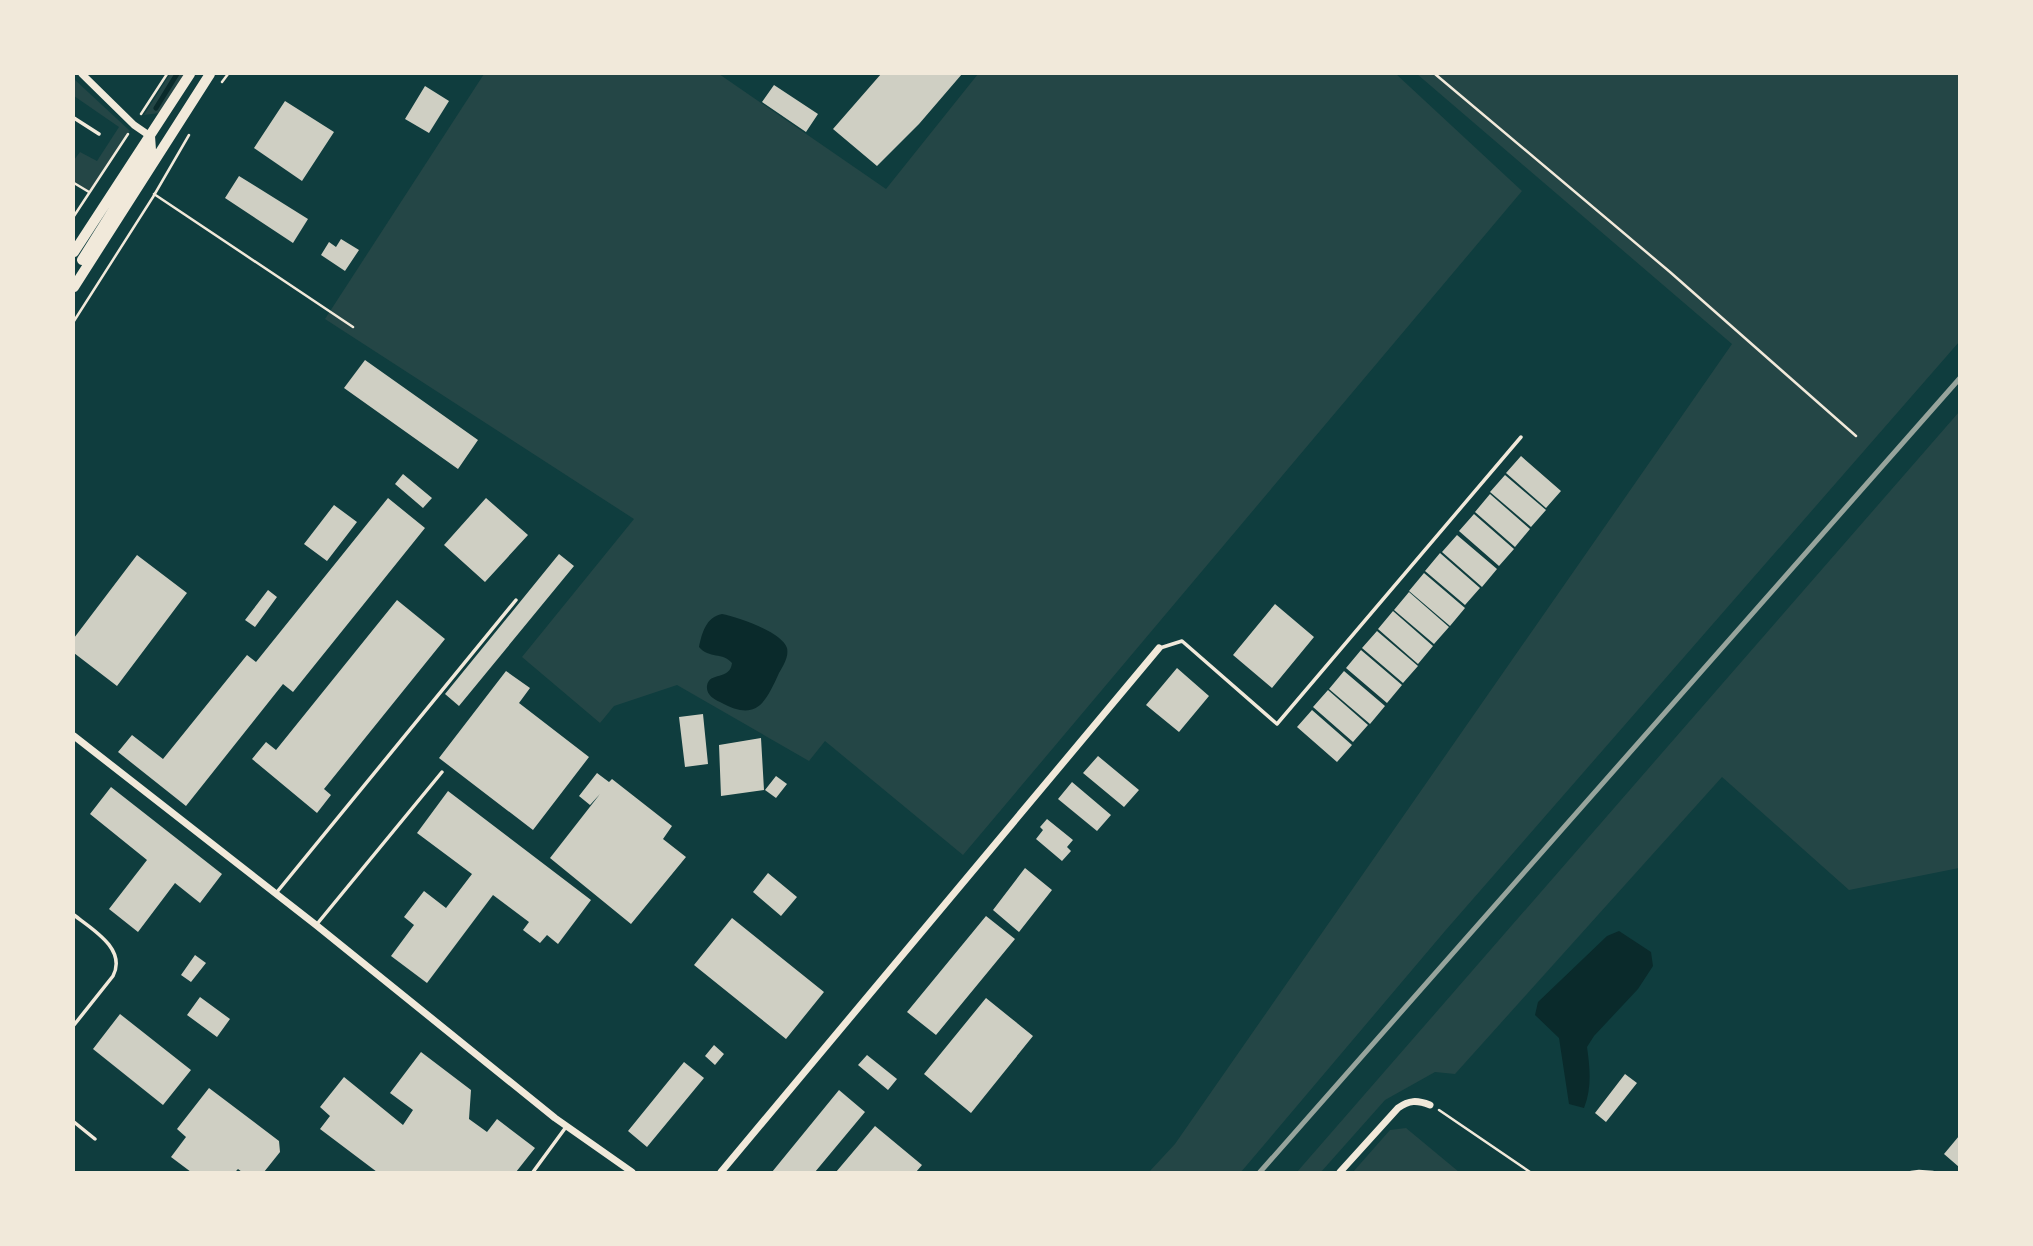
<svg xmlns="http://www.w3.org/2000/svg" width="2033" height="1246" font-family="'Fira Sans Condensed',sans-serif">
	<rect width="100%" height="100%" fill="#0f3d3e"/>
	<!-- green -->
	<path fill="#244646" d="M170 74H185L160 113 144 115Z
		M484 74H719L886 189 978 74H1396L1522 191 963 855 825 741 809 761 677 685 614 706 600 723 522 657 634 519 325 319Z
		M1417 74H1959V342L1445 931 1241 1172H1149L1175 1144 1732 344Z
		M74 79 130 131 89 192 74 183V160L80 152 97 161 119 127 74 96Z
		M1959 412V868L1849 890 1722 777 1455 1074 1435 1072 1385 1100 1321 1172H1297Z
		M1406 1128 1459 1172H1353L1390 1130Z"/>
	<!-- water -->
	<path fill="#0a2a2b" d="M722 614C738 617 782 632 787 648 789 657 783 666 779 673 765 704 756 722 720 702 714 699 706 695 707 686 709 671 730 681 732 663 723 652 709 659 699 647 702 633 706 617 722 614Z
		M1619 931 1651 952 1653 966 1638 989 1594 1036 1587 1047C1590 1068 1592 1088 1584 1108L1569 1104 1559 1038 1535 1015 1538 1002 1607 936Z"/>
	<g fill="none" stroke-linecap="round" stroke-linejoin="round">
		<!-- stream -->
		<path stroke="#0a2a2b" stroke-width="5" d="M156 108 177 74"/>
	</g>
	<!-- building -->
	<path fill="#cfcfc3" d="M881 74H962L919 124 877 166 833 129Z
		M774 85 818 114 806 132 762 102Z
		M425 86 449 101 429 133 405 119Z
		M285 101 334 132 302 181 254 148Z
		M239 176 308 219 293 243 225 198Z
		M341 239 359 250 345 271 321 255 329 242 336 247Z
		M365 360 478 440 458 469 344 388Z
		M1521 456 1561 491 1546 508 1506 473Z
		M403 474 432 498 423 508 395 484Z
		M1505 475 1546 510 1531 527 1490 492Z
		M1490 494 1530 529 1515 547 1475 512Z
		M388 498 425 528 293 692 283 684 186 806 118 752 132 735 163 759 247 655 256 662Z
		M486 498 528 535 485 582 444 545Z
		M334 505 357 522 327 561 304 544Z
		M1474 514 1514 549 1499 566 1459 531Z
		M1457 535 1497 569 1482 587 1442 552Z
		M1440 553 1480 588 1465 605 1425 571Z
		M559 554 574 566 459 706 445 694Z
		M137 555 187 593 117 686 74 653V638Z
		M1424 573 1465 608 1450 626 1409 591Z
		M268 590 277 597 255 627 245 620Z
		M1409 592 1449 627 1434 644 1394 610Z
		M397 600 445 639 324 789 331 795 317 813 252 759 266 742 276 750Z
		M1275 604 1314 637 1272 688 1233 655Z
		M1393 611 1433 646 1418 664 1378 629Z
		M1377 631 1418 666 1403 683 1362 648Z
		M1361 650 1402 685 1387 703 1346 668Z
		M1177 668 1209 696 1179 732 1146 705Z
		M506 671 530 688 519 703 589 757 533 830 439 758Z
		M1344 671 1385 706 1370 724 1329 689Z
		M1328 690 1368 725 1353 742 1313 707Z
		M1312 710 1352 745 1337 762 1297 727Z
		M703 714 708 764 685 767 679 717Z
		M761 738 764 790 721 796 719 745Z
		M1098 756 1139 790 1124 807 1083 773Z
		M597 773 609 782 612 779 672 826 663 839 686 857 631 924 550 858 600 794 590 805 579 796Z
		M776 776 787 784 776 798 765 790Z
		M1072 782 1111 815 1097 831 1058 799Z
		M111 787 222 874 200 903 175 883 138 932 109 909 147 860 90 814Z
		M448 791 591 900 558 944 547 935 540 943 523 930 529 922 493 895 427 983 391 956 414 925 404 917 424 891 446 908 472 874 417 833Z
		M1047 819 1073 840 1067 847 1071 851 1062 861 1036 839 1043 830 1040 827Z
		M1025 868 1052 890 1019 932 993 910Z
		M768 873 797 897 781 916 753 892Z
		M986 916 1015 939 936 1035 907 1012Z
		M732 918 824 992 786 1039 694 965Z
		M195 955 206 963 191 982 181 975Z
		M200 997 230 1019 217 1037 187 1015Z
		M986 998 1033 1036 971 1113 924 1074Z
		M120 1014 191 1070 163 1105 93 1049Z
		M714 1045 724 1054 715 1065 705 1056Z
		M421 1052 471 1090 469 1119 487 1132 497 1119 535 1148 516 1172H377L320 1129 330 1116 320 1107 344 1077 403 1125 413 1110 390 1093Z
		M867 1055 897 1079 888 1090 858 1065Z
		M684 1062 704 1078 647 1147 628 1131Z
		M1625 1074 1637 1083 1606 1122 1595 1113Z
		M209 1088 279 1141 280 1152 264 1172H242L238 1169 235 1172H191L171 1157 186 1137 177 1129Z
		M839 1090 865 1112 815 1172H772Z
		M875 1126 922 1165 916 1172H836Z
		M1959 1136V1167L1944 1154Z"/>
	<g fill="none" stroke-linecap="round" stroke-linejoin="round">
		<!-- path -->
		<path stroke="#f1e9da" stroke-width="2.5" d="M1435 74 1670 272 1856 436
			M222 82 228 74
			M141 114 167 74
			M74 183 89 192
			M154 194 353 327
			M74 216 128 134
			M74 321 153 197 189 135
			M1439 1110 1530 1172
			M1911 1172 1919 1171 1933 1172"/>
		<!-- service -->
		<path stroke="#f1e9da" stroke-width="3.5" d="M74 118 99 134
			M1160 648 1182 641 1277 724 1521 437
			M277 892 516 600
			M74 915C92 929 127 949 113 976L74 1025
			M317 924 442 772
			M74 1122 95 1139
			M533 1172 566 1127"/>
		<!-- minor -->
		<path stroke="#f1e9da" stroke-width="7" d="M82 74 134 125 150 136
			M74 736 316 925 555 1118 632 1172
			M721 1172 1159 648
			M1340 1172 1398 1108C1409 1100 1417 1100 1430 1105"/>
		<!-- primary -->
		<path stroke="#f1e9da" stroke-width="10" d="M74 252 190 74
			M82 260 151 150 150 136
			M74 287 210 74"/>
		<!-- rail -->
		<path stroke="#97a49c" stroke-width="5" d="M1260 1172 1960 378"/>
	</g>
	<!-- border -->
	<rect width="2033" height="1246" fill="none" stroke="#f1e9da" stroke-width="150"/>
</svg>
